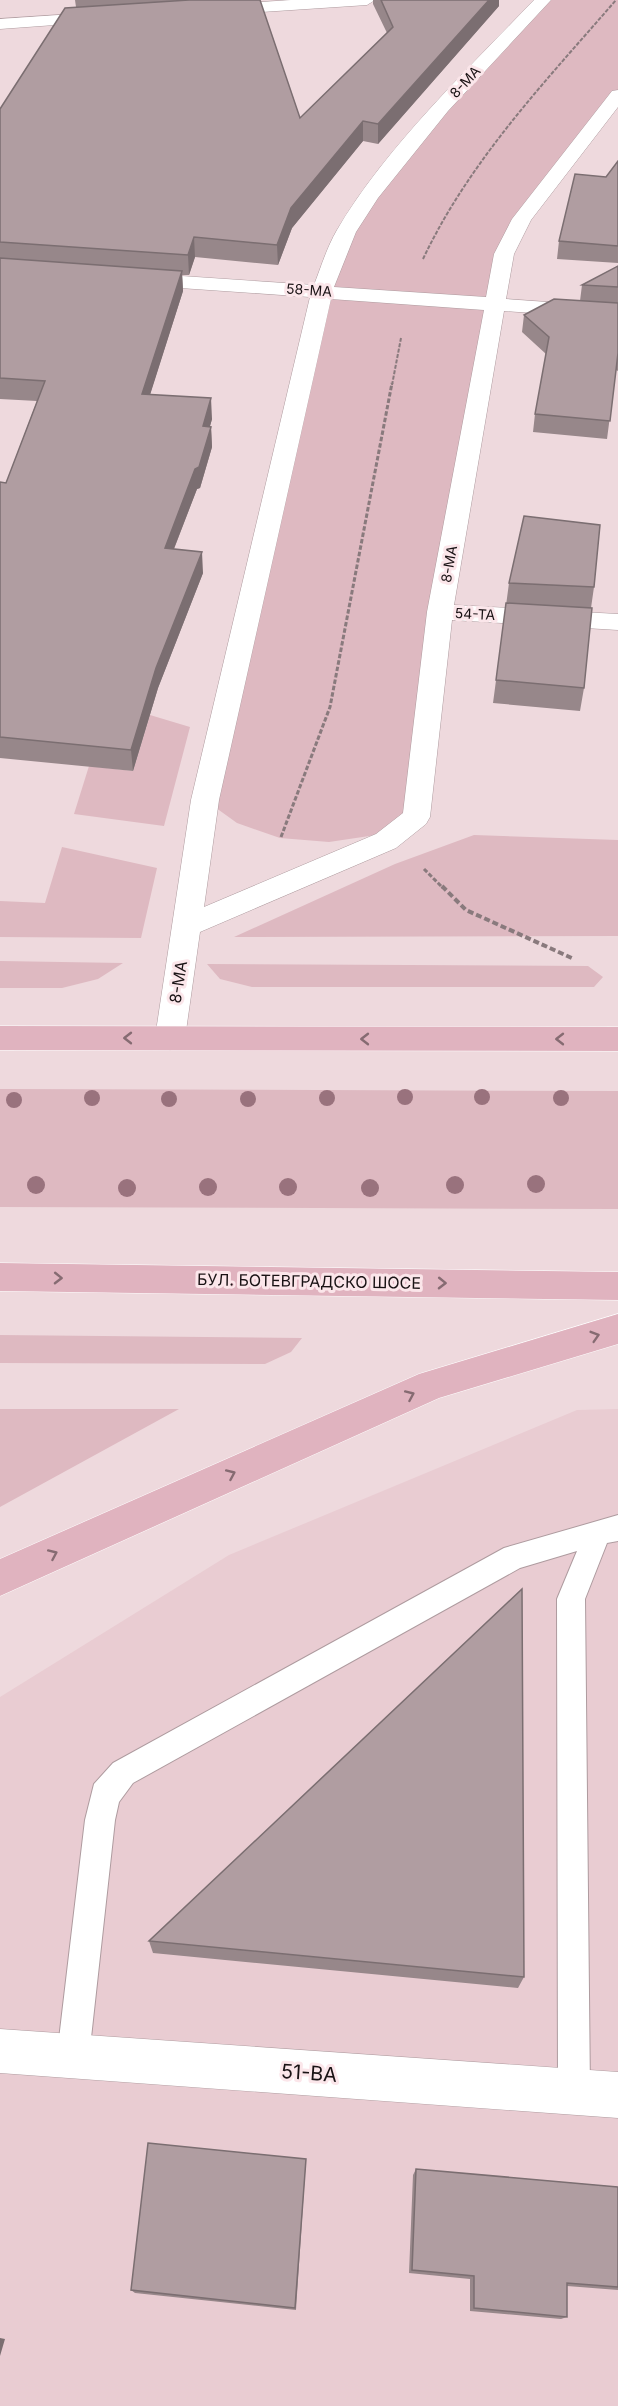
<svg xmlns="http://www.w3.org/2000/svg" width="618" height="2406" font-family="Inter,sans-serif">
	<rect width="100%" height="100%" fill="#eed9dd"/>
	<!-- built -->
	<path fill="#e9ccd2" d="M618 1409V2406H0V1697L229 1555 577 1410Z"/>
	<!-- green -->
	<path fill="#deb9c1" d="M543 0H618V95L504 254 416 817 376 835 329 842 280 838 237 823 205 800 322 291 370 195Z
		M150 715 190 727 164 826 74 814 89 766 133 771Z
		M474 835 618 840V936L234 937 395 864Z
		M62 847 157 868 141 938 0 937V901L45 903Z
		M0 961 123 963 98 979 62 988H0Z
		M207 964 588 966 603 977 594 987H252L220 979Z
		M0 1089 618 1091V1209L0 1207Z
		M0 1335 302 1338 291 1352 265 1364 0 1363Z
		M0 1409H179L0 1507Z"/>
	<g fill="none" stroke-linecap="round" stroke-linejoin="round">
		<!-- service casing -->
		<g stroke="#ae9b9f" stroke-width="2">
			<path id="service" d="M618 1515V1541L607 1543 585 1599 590 2092 586 2104 574 2108 562 2104 558 2092 557 1599 577 1551 520 1568 133 1783 119 1802 115 1820 89 2056 84 2067 73 2072 62 2067 57 2056 85 1820 94 1784 113 1763 504 1548Z"/>
		</g>
		<!-- minor casing -->
		<g stroke="#ae9b9f" stroke-width="1">
			<path id="minor" d="M291 0H375L367 5 217 15 209 10 217 5Z
				M534 0H551L448 111 378 198 356 232 334 287 486 297 494 254 512 219 612 91 618 90V107L531 220 514 254 506 299 618 307V319L504 311 454 605 618 614V630L452 620 430 817 426 824 396 848 200 932 185 1038 181 1046 170 1050 159 1046 155 1038 191 800 310 297 137 285 130 283 127 279 130 275 137 273 314 285C321 267 327 247 337 230 385 148 468 69 534 0ZM331 299 484 310 427 612 403 813 376 834 204 907 219 800Z
				M103 12 109 13 112 17 109 21 0 29V19Z
				M0 2029 618 2072V2118L0 2073Z"/>
		</g>
		<!-- primary casing -->
		<g stroke="#fff" stroke-width="1">
			<path id="primary" d="M0 1026 618 1027V1051L0 1050Z
				M0 1263 618 1272V1300L0 1291Z
				M618 1314V1344L439 1398 0 1596V1559L419 1374Z"/>
		</g>
		<!-- path-far2 -->
		<path stroke="#897a7d" stroke-width="2" stroke-dasharray="4 1.5" stroke-linecap="butt" d="M423 259C470 160 545 82 616 0
			M392 385 401 338"/>
		<!-- path-far1 -->
		<path stroke="#897a7d" stroke-width="3" stroke-dasharray="4.5 2" stroke-linecap="butt" d="M281 837 330 707 392 383
			M424 869 443 888"/>
		<!-- path -->
		<path stroke="#897a7d" stroke-width="4" stroke-dasharray="6 3" stroke-linecap="butt" d="M442 886 466 910 574 959"/>
		<!-- service -->
		<use href="#service" fill="#fff" fill-rule="evenodd"/>
		<!-- minor -->
		<use href="#minor" fill="#fff" fill-rule="evenodd"/>
		<!-- primary -->
		<use href="#primary" fill="#e0b3bf" fill-rule="evenodd"/>
	</g>
	<!-- trees -->
	<g fill="#99727d">
		<circle cx="405" cy="1097" r="8"/>
		<circle cx="482" cy="1097" r="8"/>
		<circle cx="92" cy="1098" r="8"/>
		<circle cx="327" cy="1098" r="8"/>
		<circle cx="561" cy="1098" r="8"/>
		<circle cx="169" cy="1099" r="8"/>
		<circle cx="248" cy="1099" r="8"/>
		<circle cx="14" cy="1100" r="8"/>
		<circle cx="536" cy="1184" r="9"/>
		<circle cx="36" cy="1185" r="9"/>
		<circle cx="455" cy="1185" r="9"/>
		<circle cx="208" cy="1187" r="9"/>
		<circle cx="288" cy="1187" r="9"/>
		<circle cx="127" cy="1188" r="9"/>
		<circle cx="370" cy="1188" r="9"/>
	</g>
	<!-- wall -->
	<path fill="#97878a" d="M75 0H260L300 118 387 33 373 4V0H499V6L378 144 363 141 292 228 278 265 195 257 189 275H182L183 291 150 394 212 419 210 426 211 427 212 447 200 488 197 489 174 549 203 573 158 688 133 771 0 758V482L6 483 37 401 0 399V109L76 7Z
		M618 161V263L557 259 559 241Z
		M618 266V371L616 370 607 439 533 432 535 414 546 354 522 332 524 315 580 301 582 285Z
		M509 583 594 587 591 608 584 688 580 711 493 703Z
		M149 1941 524 1977 518 1988 153 1953Z
		M306 2159 296 2310 135 2293 131 2290Z
		M416 2169 618 2187V2290L567 2286V2317L561 2319 470 2311V2279L409 2273 413 2175Z"/>
	<!-- shaded-wall -->
	<path fill="#7b6e71" d="M489 0H499V6L378 144V124Z
		M363 121V141L292 228 278 265 277 245 291 208Z
		M194 237 195 257 189 275 188 255Z
		M182 271 183 291 144 414 142 394Z
		M211 398 212 419 204 447 203 426Z
		M211 427 212 447 200 488 197 489 166 569 165 548Z
		M202 552 203 573 158 688 133 771 131 750 156 668Z
		M0 2338 5 2339 0 2356Z"/>
	<!-- building -->
	<path fill="#b09da1" stroke="#7b6e71" stroke-width="1.5" d="M189 0H260L300 118 393 27 381 0H489L378 124 363 121 291 208 277 245 194 237 188 255 0 242V109L65 8Z
		M618 161V246L559 241 575 174 606 177Z
		M0 258 182 271 142 394 211 398 203 426 211 427 199 467 195 469 165 548 202 552 156 668 131 750 0 737V482L6 483 45 381 0 378Z
		M618 266V287L582 285Z
		M554 299 618 303V353L610 421 535 414 549 337 524 315Z
		M524 516 600 525 594 587 509 583Z
		M506 603 592 608 584 688 496 680Z
		M522 1589 524 1977 149 1941Z
		M148 2143 306 2159 295 2308 131 2290Z
		M416 2169 618 2187V2287L567 2283V2317L474 2308V2276L412 2270Z"/>
	<!-- one-way arrows -->
	<defs><path id="oneway-chevron" d="M-2-3.5L2.5 0L-2 3.5" fill="none" stroke-width="1.6" stroke-linecap="round" stroke-linejoin="round" transform="scale(1.5)"/></defs>
	<g stroke="#866b72">
		<use href="#oneway-chevron" transform="translate(128 1038) rotate(-180)"/>
		<use href="#oneway-chevron" transform="translate(365 1039) rotate(-180)"/>
		<use href="#oneway-chevron" transform="translate(560 1039) rotate(-180)"/>
		<use href="#oneway-chevron" transform="translate(58 1278) rotate(1)"/>
		<use href="#oneway-chevron" transform="translate(442 1283) rotate(1)"/>
		<use href="#oneway-chevron" transform="translate(595 1336) rotate(-17)"/>
		<use href="#oneway-chevron" transform="translate(410 1395) rotate(-24)"/>
		<use href="#oneway-chevron" transform="translate(231 1474) rotate(-24)"/>
		<use href="#oneway-chevron" transform="translate(53 1554) rotate(-24)"/>
	</g>
	<g text-anchor="middle" stroke-width="6" stroke-linejoin="round" paint-order="stroke">
		<!-- far-street labels -->
		<g font-size="14" fill="#191214" stroke="#fbe6ea">
			<text transform="translate(465 82) rotate(-47)" y="5">8-МА</text>
			<text transform="translate(309 290) rotate(4)" y="5">58-МА</text>
			<text transform="translate(449 564) rotate(-80)" y="5">8-МА</text>
			<text transform="translate(475 614) rotate(3)" y="5">54-ТА</text>
		</g>
		<!-- street labels -->
		<g font-size="16" fill="#191214" stroke="#fbe6ea">
			<text transform="translate(178 982) rotate(-81)" y="6">8-МА</text>
			<text transform="translate(309 1281) rotate(1)" y="6">БУЛ. БОТЕВГРАДСКО ШОСЕ</text>
		</g>
		<!-- near-street labels -->
		<g font-size="20" fill="#191214" stroke="#fbe6ea">
			<text transform="translate(309 2073) rotate(4)" y="7">51-ВА</text>
		</g>
	</g>
</svg>
